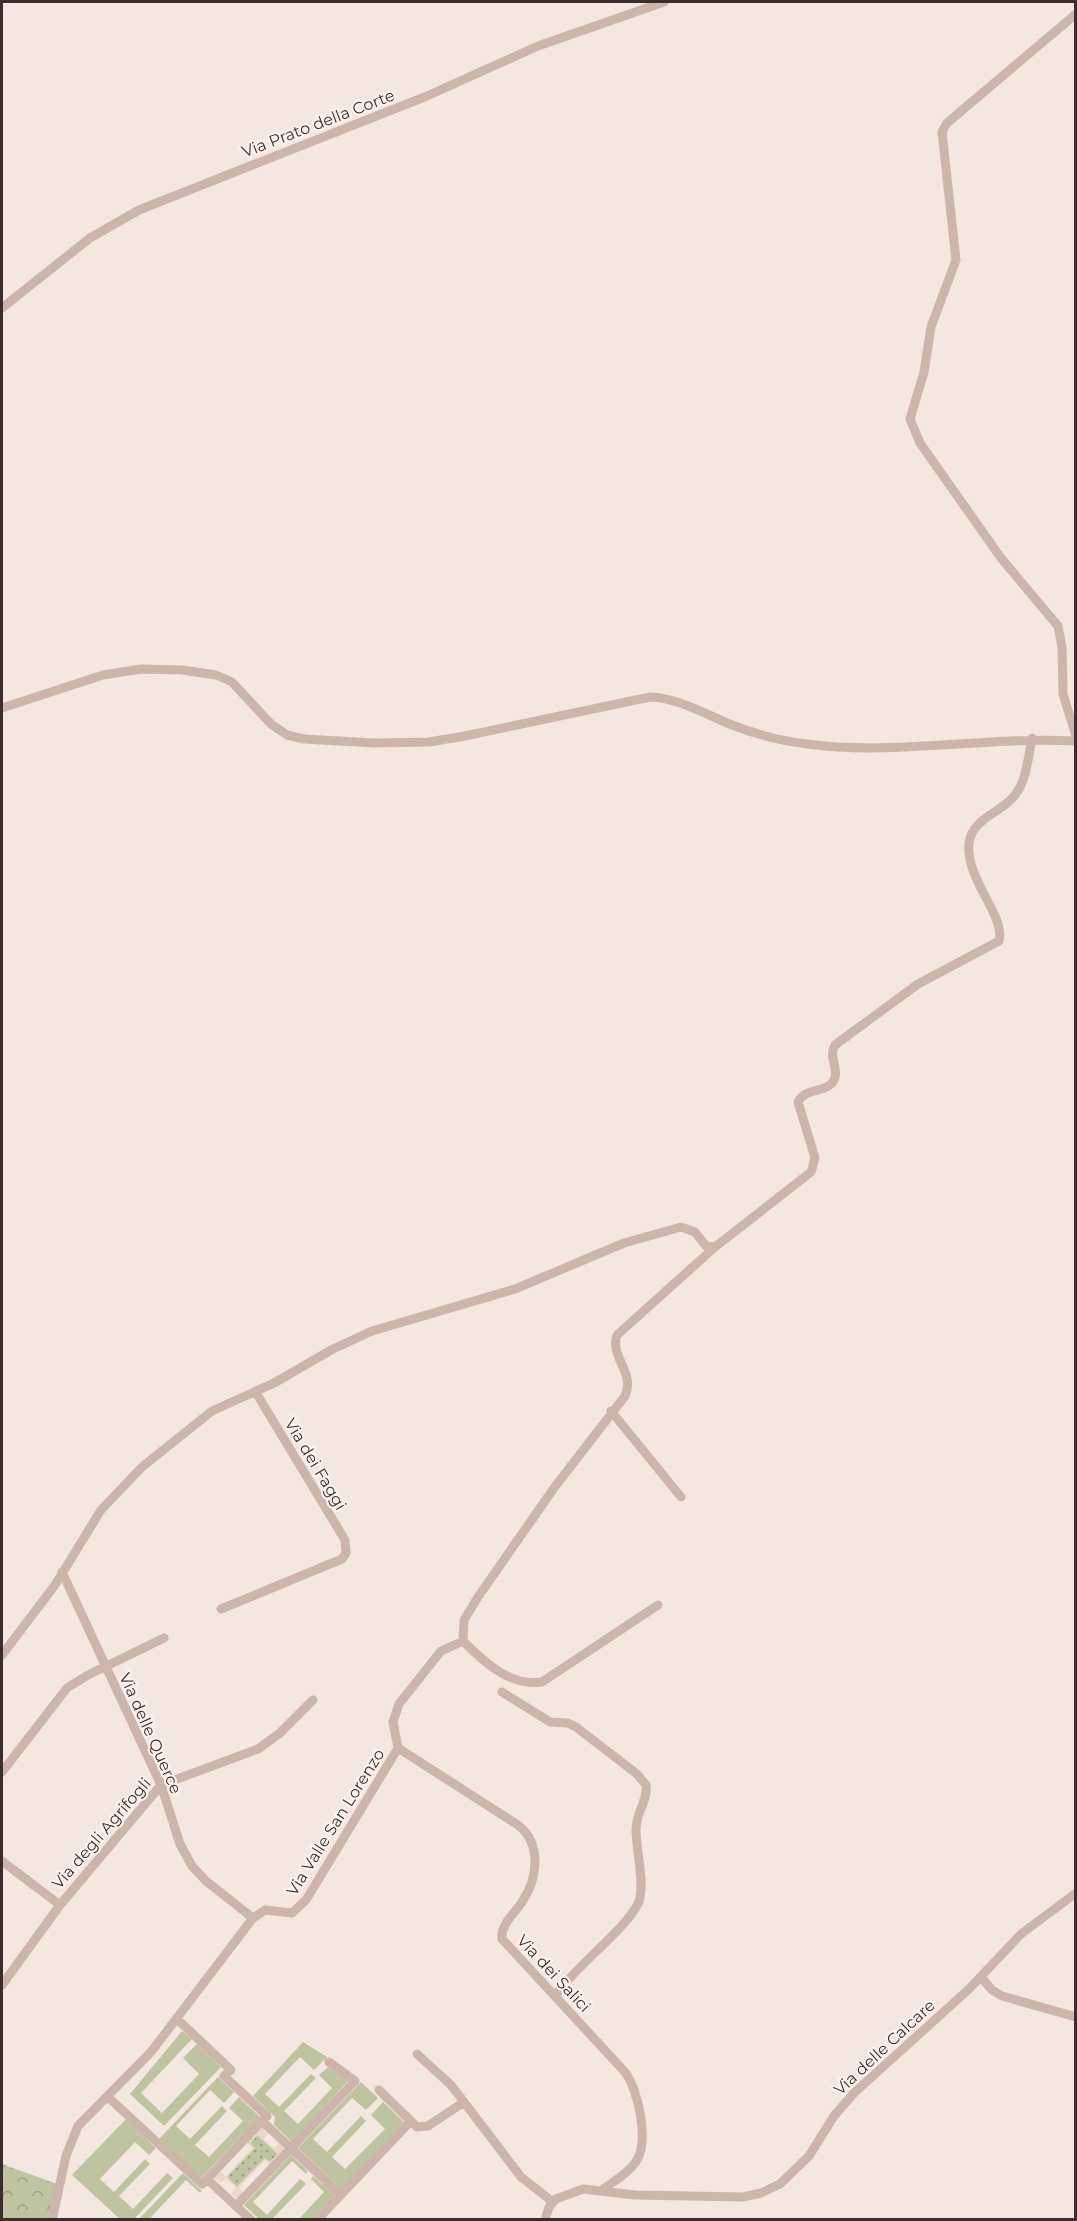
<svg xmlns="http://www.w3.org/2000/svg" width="1077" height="2221" font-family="Montserrat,sans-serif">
	<defs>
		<pattern id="grass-dots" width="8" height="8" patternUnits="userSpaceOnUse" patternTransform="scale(1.5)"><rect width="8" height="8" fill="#bdc49f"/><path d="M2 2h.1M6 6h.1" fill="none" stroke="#9ba082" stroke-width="1.8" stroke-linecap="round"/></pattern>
		<pattern id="forest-crowns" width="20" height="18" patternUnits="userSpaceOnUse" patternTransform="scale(1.5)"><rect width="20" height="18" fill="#bdc49f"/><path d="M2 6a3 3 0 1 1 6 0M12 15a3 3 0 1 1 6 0" fill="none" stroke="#9ba082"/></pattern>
	</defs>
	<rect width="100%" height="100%" fill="#f4e7e0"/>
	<!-- grass -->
	<path fill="url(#grass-dots)" d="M257 2135 278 2154 270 2162 265 2158 237 2187 227 2177 254 2148 250 2143Z"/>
	<!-- forest -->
	<path fill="url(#forest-crowns)" d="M2 2164 57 2184 49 2219 2 2220Z"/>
	<!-- garden -->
	<path fill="#bdc49f" d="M182 2031 192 2039 141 2093 162 2113 199 2074 183 2058 197 2044 221 2067 164 2126 130 2094Z
		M303 2042 327 2057 314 2070 300 2057 265 2094 279 2107 311 2074 316 2078 284 2111 298 2124 332 2088 319 2075 328 2067 348 2081 292 2142 274 2125 275 2117 253 2096Z
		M218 2077 234 2092 224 2103 210 2090 176 2126 190 2139 222 2106 227 2111 195 2145 209 2157 243 2121 229 2108 239 2097 260 2117 201 2178 159 2139Z
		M361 2082 378 2098 366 2110 352 2098 313 2139 327 2152 361 2116 366 2121 332 2157 345 2169 385 2129 371 2115 383 2102 404 2122 341 2189 298 2148Z
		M126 2119 156 2148 149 2155 135 2142 100 2179 114 2192 145 2159 150 2164 119 2196 133 2209 167 2173 173 2178 134 2219 121 2220 72 2175Z
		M291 2155 308 2171 306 2174 292 2161 253 2202 267 2215 300 2179 306 2184 272 2219H259L244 2205Z
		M183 2173 202 2191 200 2193 186 2180 151 2217 154 2219H139Z
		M313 2176 335 2195 312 2219 298 2220 324 2192 311 2179Z"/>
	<!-- plaza -->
	<path fill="#ecd6c7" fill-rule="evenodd" d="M262 2127 268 2133 264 2139 274 2148 279 2143 285 2149 270 2165 265 2160 239 2188 243 2193 237 2199 231 2193 236 2188 226 2179 221 2183 214 2178 220 2171 226 2176 252 2148 247 2143ZM258 2135 278 2154 270 2162 265 2158 237 2187 227 2177 255 2148 250 2143Z"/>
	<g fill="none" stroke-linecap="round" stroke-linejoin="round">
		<!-- minor -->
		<path stroke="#cdb5ab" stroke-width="9" d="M1076 14 947 123 942 132 956 260 931 327 924 372 910 419 920 443 1001 558 1058 626 1062 647 1063 694 1076 736
			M2 308 90 238 139 210 427 96 538 46 664 2
			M2 708 103 675 141 669 182 670 216 675 232 682 271 724 287 735 304 739 374 743 429 742 465 736 650 697C679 698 705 714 732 725 755 734 781 741 807 744 896 756 986 736 1076 741
			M611 1411 681 1497
			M62 1572 161 1785 180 1844 192 1866 206 1881 253 1918
			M221 1609 342 1559 346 1553 345 1540 255 1391
			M463 1641C483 1661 510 1687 542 1682L658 1605
			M2 1655 55 1585 101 1510 142 1467 212 1411 274 1383 333 1349 372 1331 515 1289 624 1243 681 1227 695 1232 706 1246 715 1247 811 1172 815 1158 798 1102C805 1088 823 1093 832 1083 842 1071 827 1058 835 1045L918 984 999 941C1006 916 965 879 969 843 972 818 1002 813 1015 795 1027 780 1028 757 1032 738
			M502 1692 550 1722 568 1723 576 1727 637 1774 646 1785C648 1801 636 1813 636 1829 636 1851 644 1876 640 1898 635 1922 573 1968 556 1995
			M398 1748 518 1825C542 1844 538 1878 522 1902 515 1913 500 1925 502 1939L624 2071C638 2087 649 2140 637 2160 629 2173 614 2181 602 2190
			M2 1772 67 1688 88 1675 164 1638
			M2 1861 60 1905
			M981 1977 992 1990 1002 1996 1076 2017
			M2 1985 60 1905 161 1785 258 1749 280 1733 313 1700
			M177 2019 231 2070 224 2076 267 2116 262 2121 341 2195
			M417 2054 451 2085 521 2177 553 2202
			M379 2090 417 2127 428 2126 464 2102
			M107 2096 202 2184 207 2179 251 2220
			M207 2179 262 2121
			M236 2206 355 2081 329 2062
			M52 2220 66 2156 78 2126 151 2052 253 1918 265 1910 292 1913 306 1900 398 1748 393 1722 399 1704 441 1651 463 1641 464 1620 478 1597 554 1488 625 1396C636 1373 609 1356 617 1335L715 1247
			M317 2220 410 2122
			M545 2220 549 2207 556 2199 583 2189 635 2195 743 2197 761 2193 780 2184 809 2156 834 2116 854 2093 969 1989 1021 1934 1076 1893"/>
	</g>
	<g text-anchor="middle" stroke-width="4.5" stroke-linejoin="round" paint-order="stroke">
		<!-- street labels -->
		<g font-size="16" fill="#3b2d2b" stroke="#fbf2ed">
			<text transform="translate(318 123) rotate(-21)" y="6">Via Prato della Corte</text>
			<text transform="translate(316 1464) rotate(59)" y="6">Via dei Faggi</text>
			<text transform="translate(151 1733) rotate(66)" y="6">Via delle Querce</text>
			<text transform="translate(335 1822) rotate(-58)" y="6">Via Valle San Lorenzo</text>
			<text transform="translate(101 1833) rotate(-49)" y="6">Via degli Agrifogli</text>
			<text transform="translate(554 1973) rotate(47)" y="6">Via dei Salici</text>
			<text transform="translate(884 2047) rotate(-43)" y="6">Via delle Calcare</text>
		</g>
	</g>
	<!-- border -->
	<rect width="1077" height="2221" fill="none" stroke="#3b2d2b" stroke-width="6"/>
</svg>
